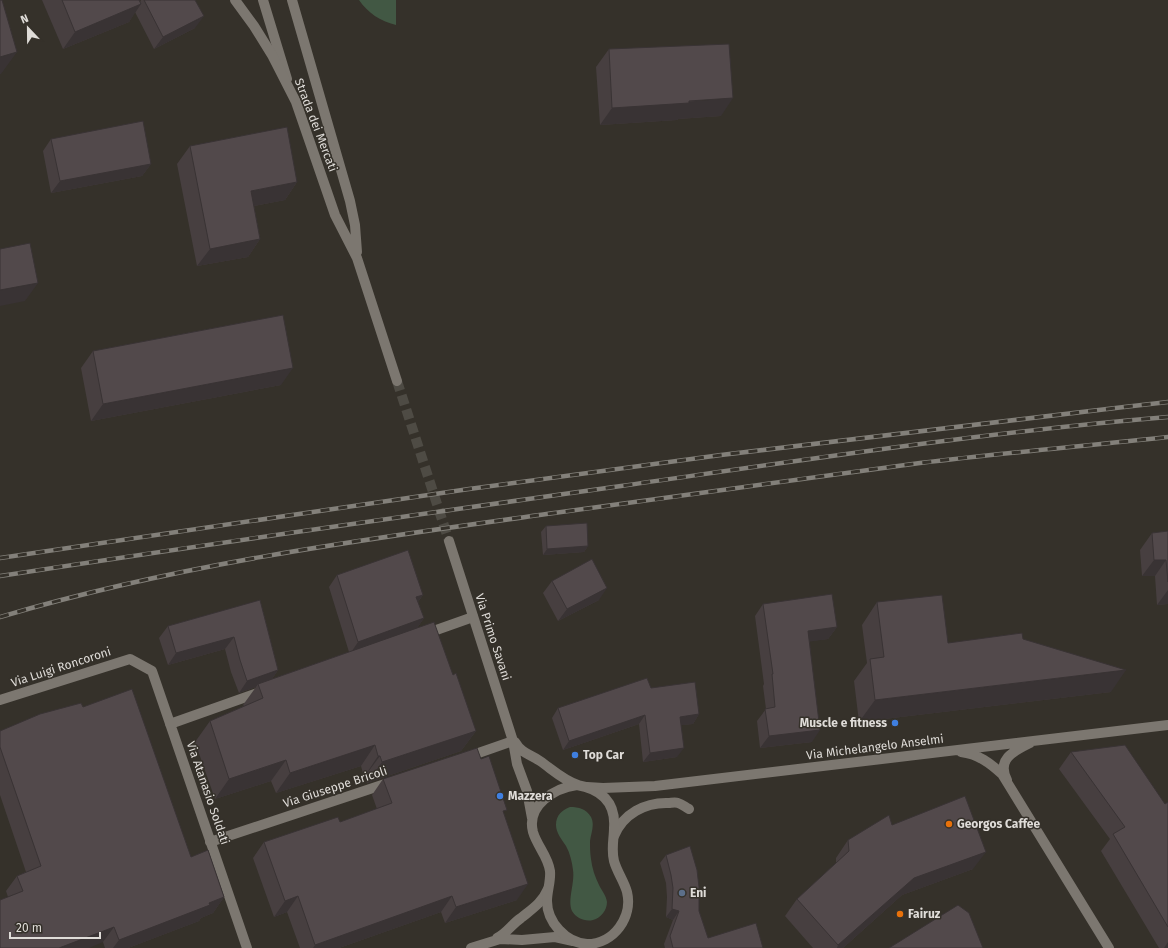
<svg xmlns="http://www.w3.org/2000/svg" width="1168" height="948" font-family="'Fira Sans',sans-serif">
	<rect width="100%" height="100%" fill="#35312a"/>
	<!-- green -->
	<path fill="#425844" d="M359 0H396V25C380 21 368 13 359 0Z
		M570 807C579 807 586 809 591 817 595 825 591 833 590 841 590 847 590 853 591 859 592 868 595 877 599 885 602 891 606 895 607 902 607 910 601 918 593 920 585 922 576 918 572 911 567 901 575 883 573 870 572 862 570 853 566 846 562 840 556 833 556 825 556 815 562 810 570 807Z"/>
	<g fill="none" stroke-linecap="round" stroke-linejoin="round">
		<!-- tertiary-tunnel -->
		<path stroke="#4e4b44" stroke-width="10" stroke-dasharray="10 5" stroke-linecap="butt" d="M397 381 449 541"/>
		<!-- service -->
		<path stroke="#7c7770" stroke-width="10" d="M263 0 287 79"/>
		<!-- minor -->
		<path stroke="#7c7770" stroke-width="10" d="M425 634 473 617
			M0 700 130 659 152 671 247 948
			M170 724 263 691
			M961 752C978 754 990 763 1002 774L1109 948
			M467 757 513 741
			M1007 780C996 759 1014 751 1030 743
			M587 787 603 788 655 786 1168 725
			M614 836C623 814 645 802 669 803 671 803 675 802 678 803 682 804 685 807 689 809
			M210 842 391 782
			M497 938C507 933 512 924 521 918 532 909 542 903 548 889
			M471 948 500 939 522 940 555 937 573 941"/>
		<!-- tertiary -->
		<path stroke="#7c7770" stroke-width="10" d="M235 0 254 26 272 55 296 102 335 215 357 258 397 381
			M292 0 350 201 355 225 357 252
			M449 541 513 741 517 764 527 791 532 818
			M515 742C522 754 530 754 540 761 553 770 563 780 578 785
			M577 785C601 789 616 802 614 828 614 839 611 849 614 861 617 872 624 881 627 892 633 917 614 944 587 944 566 943 547 922 547 901 547 891 551 881 550 871 548 856 537 846 533 832 526 805 555 788 577 785Z"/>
		<!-- rail casing -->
		<g stroke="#83807a" stroke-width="4.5">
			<path id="rail" d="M0 558 469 489 721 455 1124 407 1168 402
				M0 576C207 544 414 515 621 486 803 460 985 432 1168 417
				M0 617C182 563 367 539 554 513 676 497 798 479 920 463 1002 453 1085 446 1168 437"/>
		</g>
		<!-- rail -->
		<use href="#rail" stroke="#35312a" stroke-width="3" stroke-dasharray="9" stroke-linecap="butt"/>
	</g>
	<!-- wall -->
	<path fill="#473f40" d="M42 0H139L140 2 141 0H144L195 28 154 49 135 12 129 22 63 49Z
		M609 49 721 116 678 119 677 120 600 125 596 67Z
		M51 139 151 164 142 176 51 193 43 151Z
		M190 146 297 182 285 200 254 206 260 239 248 257 197 266 177 164Z
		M93 351 281 385 91 421 81 368Z
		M546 526 588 546 584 552 543 555 541 532Z
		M1168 531V604L1157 605 1155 576H1142L1140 550 1152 533Z
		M337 575 423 595 418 602 424 618 417 628 453 675 476 731 461 751 367 783 365 776 364 777 361 766 276 793 271 781 215 799 195 742 210 721 244 706 243 705 256 687 239 693 231 672 225 649 168 665 159 638 168 626 260 600 278 670 272 679 349 652 329 587Z
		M552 581 599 600 558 621 543 593Z
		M877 602 948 643 1023 639 1111 692 859 722 854 681 867 663 862 625Z
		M763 604 837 627 828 639 810 641 812 742 760 748 757 721 766 709 763 686 764 684 755 616Z
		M651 688 699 714 693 724 681 725 677 757 643 762 639 724 563 750 552 718 558 708Z
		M83 707 191 857 224 897 213 913 201 918 199 921 128 948H105L103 942 8 897 6 891 17 876 26 872 0 795V731Z
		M1071 752 1165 804 1168 802V948H1159L1101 851 1110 839 1059 769Z
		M481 759 504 814 517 900 445 923 441 912 339 948H300L287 912 274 917 253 858 264 842 340 822 377 809 372 795 383 779Z
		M892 825 973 869 902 895 843 948H813L785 916 797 899 836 863V858L848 840Z
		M666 855 699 911 708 938 763 948H665L664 944 673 920 666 917 667 897 666 883 660 863Z"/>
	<!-- shaded-wall -->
	<path fill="#393334" d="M141 4 129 22 63 49 75 32Z
		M204 16 195 28 154 49 163 37Z
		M17 52 1 74H0V57Z
		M733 98 721 116 678 119 677 120 600 125 612 108Z
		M151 164 142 176 51 193 60 181Z
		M297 182 285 200 238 209 251 191Z
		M260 239 248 257 197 266 210 249Z
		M38 283 25 301 0 306V290Z
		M293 368 281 385 91 421 103 404Z
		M588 546 584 552 543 555 547 549Z
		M1154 560H1166L1155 576H1142Z
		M607 588 599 600 558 621 567 609Z
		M1168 590V604L1157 605Z
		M423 595 414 607 416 597Z
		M424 618 415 631 350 654 358 642Z
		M837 627 828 639 800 643 808 631Z
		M234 637 225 649 168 665 176 653Z
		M278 670 270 682 258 684 256 687 239 693 247 681Z
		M1126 670 1111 692 859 722 875 700Z
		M699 714 693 724 673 726 680 717Z
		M645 715 639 724 563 750 569 741Z
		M820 730 812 742 760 748 769 736Z
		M476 731 461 751 367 783 382 762Z
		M375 745 361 766 276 793 290 773Z
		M684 748 677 757 643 762 650 753Z
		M378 756H380L365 776 364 777Z
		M286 760 271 781 215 799 229 779Z
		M986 852 973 869 902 895 843 948H837L838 945 914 878Z
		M528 884 517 900 445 923 456 907Z
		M298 896 287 912 274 917 285 901Z
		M452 896 441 912 339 948H313L315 945Z
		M224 897 213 913 201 918 199 921 128 948H113L119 940Z
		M672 909 679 911 673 920 666 917Z
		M114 927 103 942 89 948H59Z
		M1168 942V948H1164Z"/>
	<!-- building -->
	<path fill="#52494b" stroke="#393334" d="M0 0H2L17 52 0 57Z
		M62 0H139L141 4 75 32Z
		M144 0H195L204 16 163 37Z
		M729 44 733 98 689 101V103L612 108 609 49Z
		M143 121 151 164 60 181 51 139Z
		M287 127 297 182 251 191 260 239 210 249 190 146Z
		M30 243 38 283 0 290V249Z
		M283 315 293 368 103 404 93 351Z
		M587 523 588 546 547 549 546 526Z
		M1168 531V582L1166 560H1154L1152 533Z
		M408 550 423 595 416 597 424 618 358 642 337 575Z
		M592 559 607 588 567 609 552 581Z
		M832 594 837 627 808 631 820 730 769 736 765 709 775 707 772 674H773L763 604Z
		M942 595 948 643 1022 633 1023 639 1126 670 875 700 870 659 884 657 877 602Z
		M260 600 278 670 247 681 240 660 234 637 176 653 168 626Z
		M434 622 453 675 456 673 476 731 382 762 380 756H378L375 745 290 773 286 760 229 779 210 721 263 698 258 684Z
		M647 678 651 688 695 682 699 714 680 717 684 748 650 753 645 715 569 741 558 708Z
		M132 689 191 857 208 850 224 897 209 903 210 905 119 940 114 927 59 948H0V900L23 891 17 876 41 866 0 747V731L40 714 81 703 83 707Z
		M1125 745 1165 804 1168 802V927L1113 834 1125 827 1071 752Z
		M477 748 481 759 489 756 507 810 503 811 528 884 456 907 452 896 315 945 298 896 285 901 264 842 338 817 340 822 392 803 383 779Z
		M965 796 986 852 914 878 838 945 797 899 849 851 848 840 889 815 892 825Z
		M690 846 697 870 699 887V911L708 938 756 923 763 948H673L670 936 679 911 672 909 673 888 671 875 666 855Z
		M958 905 969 913 983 948H889Z"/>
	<!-- markers -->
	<g fill="#3f7fe0" stroke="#35312a" stroke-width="1.5">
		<circle cx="895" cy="723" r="4"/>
		<circle cx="575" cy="755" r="4"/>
		<circle cx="500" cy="796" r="4"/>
	</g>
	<g fill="#e8710a" stroke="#35312a" stroke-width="1.5">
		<circle cx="949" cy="824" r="4"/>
		<circle cx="900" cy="914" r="4"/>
	</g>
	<circle fill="#5c6f8a" stroke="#35312a" stroke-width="1.5" cx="682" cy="893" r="4"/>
	<g text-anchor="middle" stroke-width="3" stroke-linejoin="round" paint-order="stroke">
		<!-- street labels -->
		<g font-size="12" fill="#dfdcd8" stroke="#35312a">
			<text transform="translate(316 125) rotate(69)" y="4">Strada dei Mercati</text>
			<text transform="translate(493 637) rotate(72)" y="4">Via Primo Savani</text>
			<text transform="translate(61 667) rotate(-18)" y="4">Via Luigi Roncoroni</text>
			<text transform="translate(875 747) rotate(-7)" y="4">Via Michelangelo Anselmi</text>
			<text transform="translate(335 787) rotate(-18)" y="4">Via Giuseppe Bricoli</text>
			<text transform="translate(208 793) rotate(71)" y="4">Via Atanasio Soldati</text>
		</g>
		<!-- poi labels -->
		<g font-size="12" font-weight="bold" fill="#dfdcd8" stroke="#35312a" text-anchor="start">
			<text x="887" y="727" text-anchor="end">Muscle e fitness</text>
			<text x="583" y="759">Top Car</text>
			<text x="508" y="800">Mazzera</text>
			<text x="957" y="828">Georgos Caffee</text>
			<text x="690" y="897">Eni</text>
			<text x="908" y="918">Fairuz</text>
		</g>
	</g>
	<!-- north arrow -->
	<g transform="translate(28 28) rotate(338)" stroke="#35312a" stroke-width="3" paint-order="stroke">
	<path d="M0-3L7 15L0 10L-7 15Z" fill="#dfdcd8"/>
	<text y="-6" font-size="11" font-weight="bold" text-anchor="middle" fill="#dfdcd8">N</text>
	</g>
	<!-- scale -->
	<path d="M10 932v6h90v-6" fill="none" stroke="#dfdcd8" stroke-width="2"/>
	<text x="16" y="932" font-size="12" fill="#dfdcd8" stroke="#35312a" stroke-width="3" paint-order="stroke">20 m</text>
</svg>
